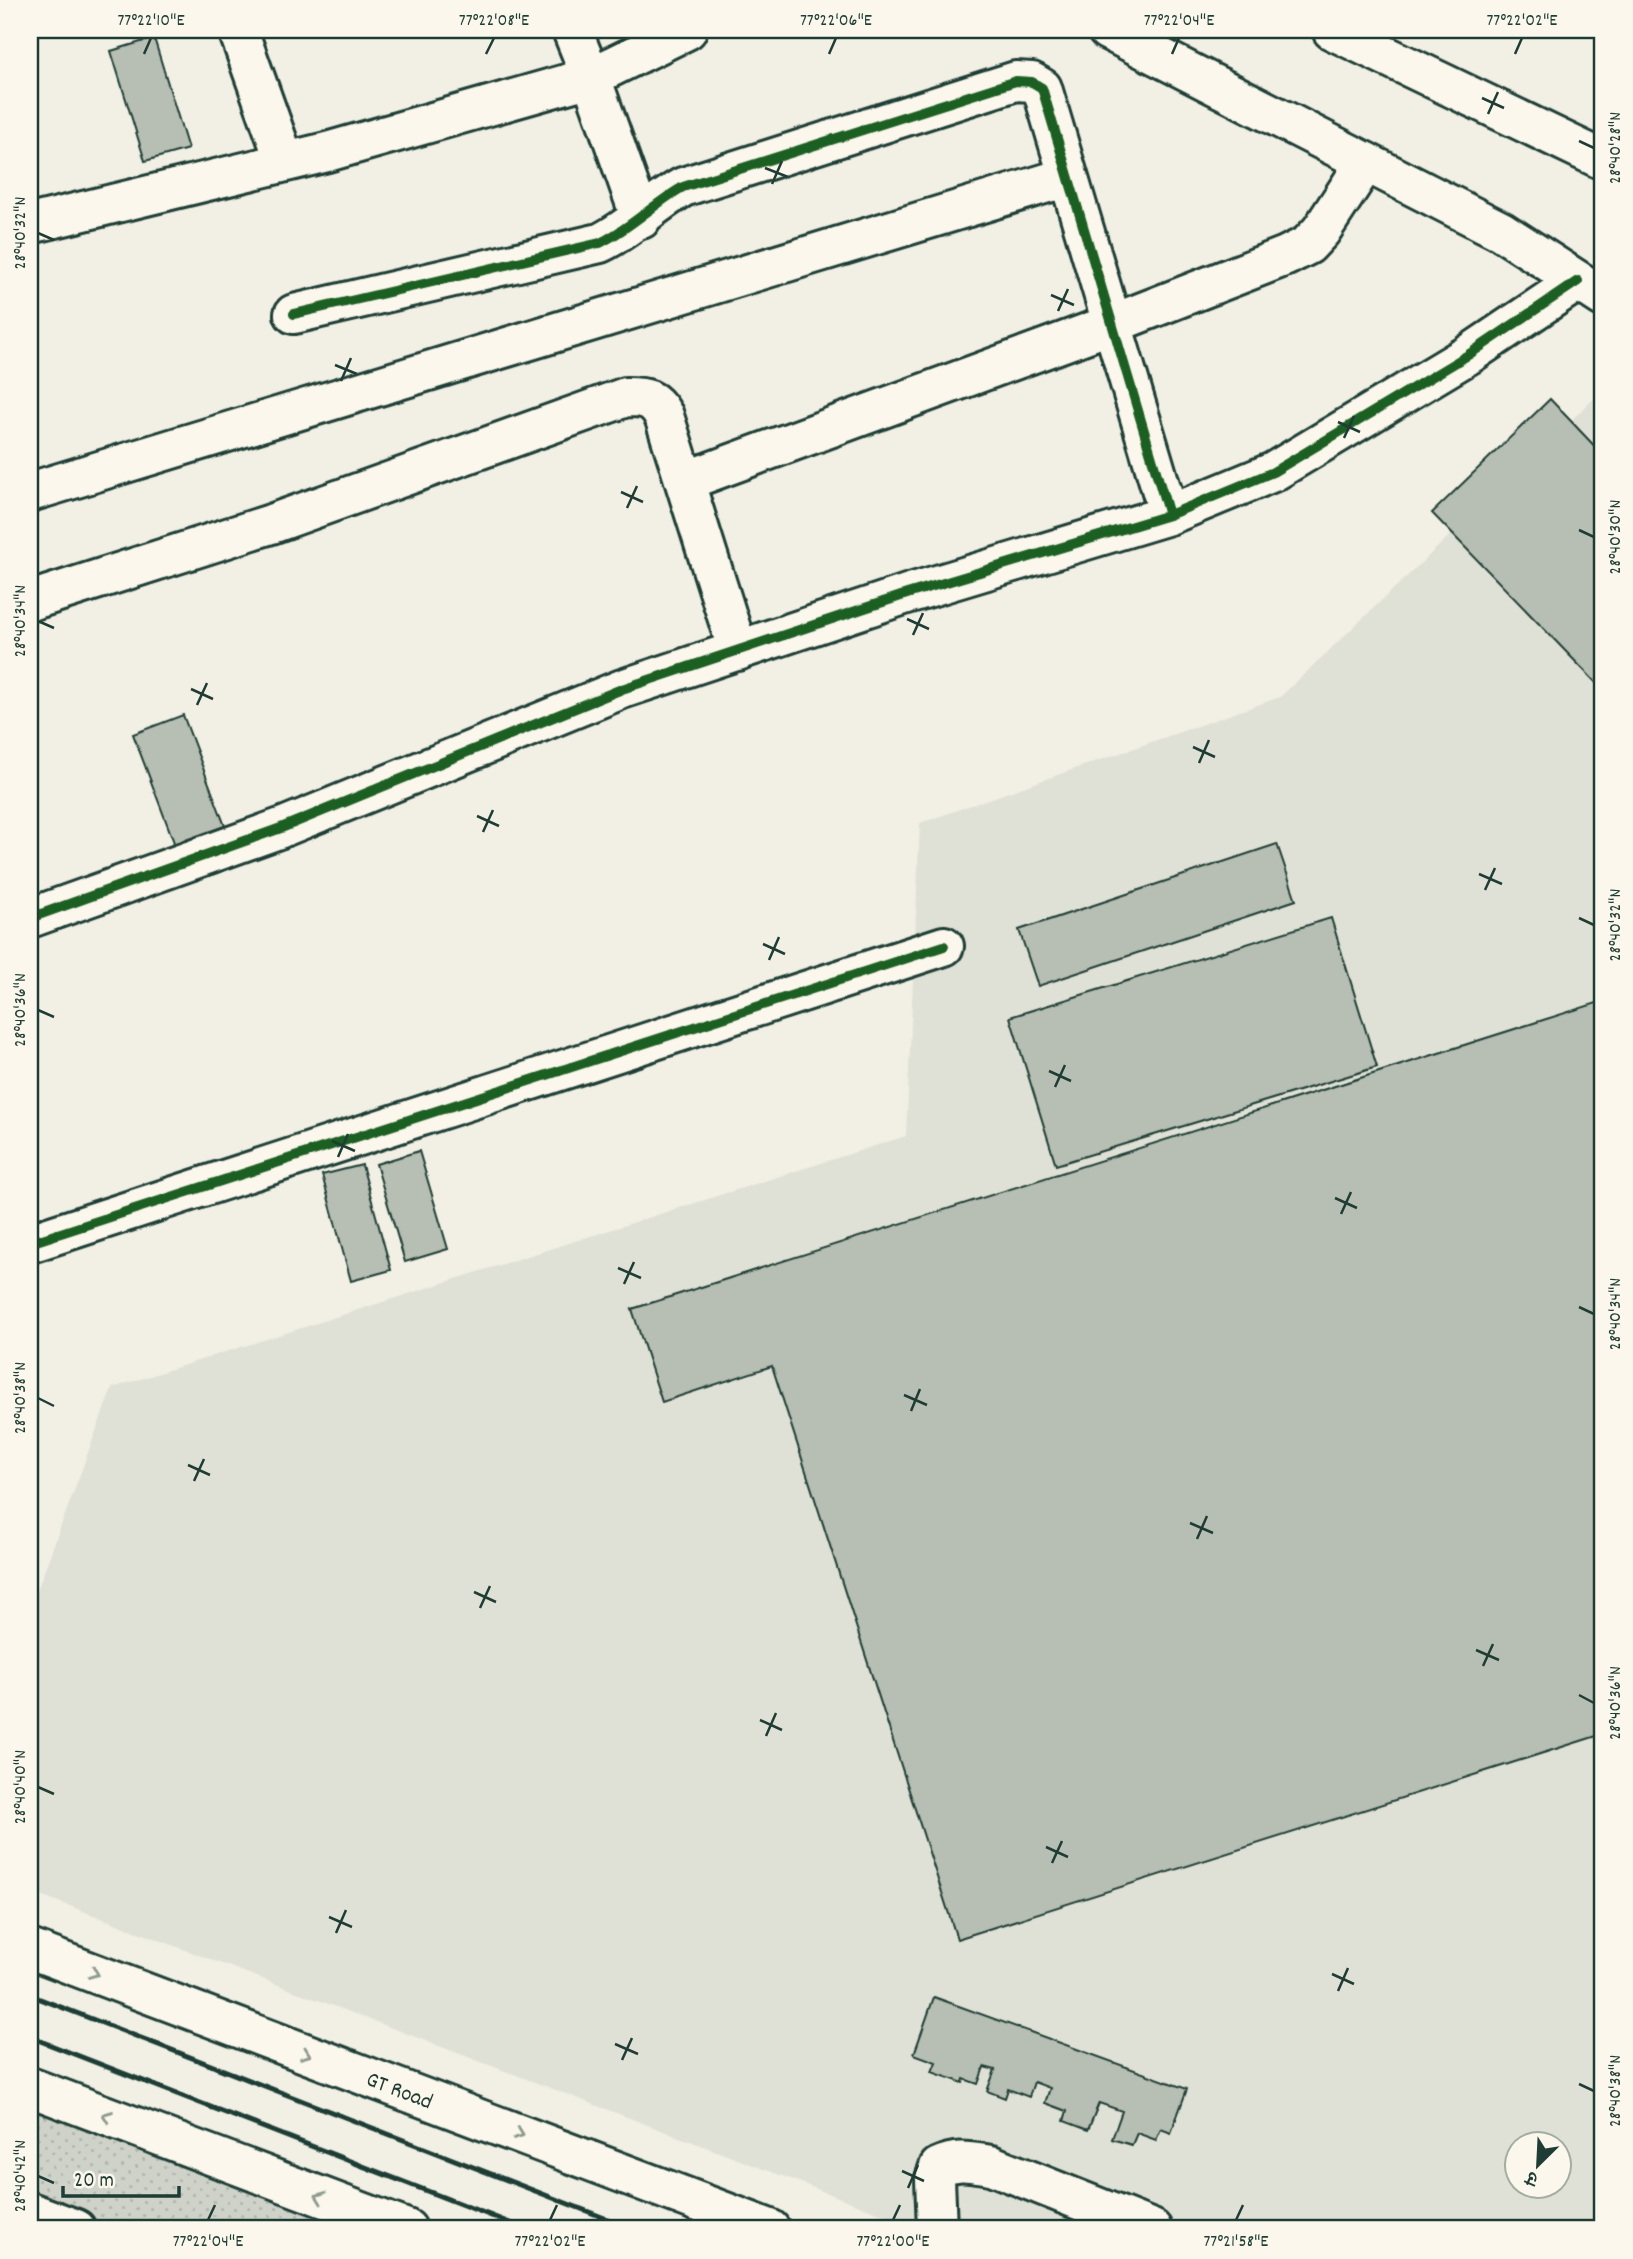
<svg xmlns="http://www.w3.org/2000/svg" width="1633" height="2259" font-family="Dekko,'Playpen Sans Deva',sans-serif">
	<defs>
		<pattern id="grass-dots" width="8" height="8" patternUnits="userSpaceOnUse" patternTransform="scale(1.75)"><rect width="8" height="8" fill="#cfd2c8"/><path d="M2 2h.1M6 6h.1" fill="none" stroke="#b1b5ac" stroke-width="1.8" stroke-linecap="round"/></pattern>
	</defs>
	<rect width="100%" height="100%" fill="#f2f0e5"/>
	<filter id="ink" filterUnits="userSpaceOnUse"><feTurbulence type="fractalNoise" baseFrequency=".0143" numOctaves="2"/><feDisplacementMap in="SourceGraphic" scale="14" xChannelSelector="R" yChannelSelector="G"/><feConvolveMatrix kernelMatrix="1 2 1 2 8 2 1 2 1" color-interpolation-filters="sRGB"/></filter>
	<g filter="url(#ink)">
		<!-- built -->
		<path fill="#e0e1d6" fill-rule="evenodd" d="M1603 390V2229H922L30 1891V1609L112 1388 906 1136 920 823 1280 697ZM1518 2144H1560V2186H1518Z"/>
		<!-- grass -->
		<path fill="url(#grass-dots)" stroke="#77887e" stroke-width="2" d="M30 2085 410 2229H74L30 2212Z"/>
		<!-- building -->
		<path fill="#b7beb3" stroke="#1f3d34" stroke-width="2" d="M154 38 188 149 145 161 111 51Z
			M1550 399 1603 455V690L1432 513Z
			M183 715 225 826 175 845 133 734Z
			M1277 844 1296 900 1038 986 1019 930Z
			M1331 918 1377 1067 1056 1165 1010 1017Z
			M1603 1001V1734L957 1939 772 1366 662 1402 632 1309Z
			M419 1151 448 1249 405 1262 376 1164Z
			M362 1165 391 1270 351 1281 322 1175Z
			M934 1997 1187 2089 1171 2133 1161 2129 1156 2140 1137 2133 1132 2145 1112 2139 1122 2111 1099 2103 1088 2130 1064 2121 1067 2111 1045 2103 1050 2088 1034 2082 1029 2097 1008 2089 1005 2098 987 2091 995 2070 984 2067 978 2084 964 2079 963 2083 932 2072 936 2062 914 2054Z"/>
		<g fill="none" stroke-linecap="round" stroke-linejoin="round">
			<!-- minor casing -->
			<g stroke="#1f3d34" stroke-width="44">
				<path id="minor" d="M238 30 285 162
					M572 30 591 77 641 219
					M1107 30 1501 231 1603 297
					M1332 30 1603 160
					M30 224 327 152 591 77 687 30
					M294 314 600 243C631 228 653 204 683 187L1016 81 1032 82 1042 88 1169 515
					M685 481 1112 324 1286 256 1308 245 1321 231 1366 162
					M30 492 1067 177
					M30 601 271 524 626 397C646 397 654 398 664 416L738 651
					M30 918 281 828 622 689 907 594 1169 515 1273 472 1468 355 1578 281
					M30 1243 944 946
					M30 2212 76 2229
					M937 2229 935 2179 939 2167C958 2158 971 2162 991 2165L1152 2229"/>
			</g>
			<!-- highway casing -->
			<g stroke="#1f3d34" stroke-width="44">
				<path id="highway" d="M30 1949 770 2229
					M30 2087 407 2229"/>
			</g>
			<!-- minor -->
			<use href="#minor" stroke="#fbf7ec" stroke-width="38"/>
			<!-- highway -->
			<use href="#highway" stroke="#fbf7ec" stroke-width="38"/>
			<!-- rail -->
			<path stroke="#1f3d34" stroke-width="5" d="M30 1995 633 2229
				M30 2037 525 2229"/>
			<!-- cycleway casing -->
			<g stroke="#fbf7ec" stroke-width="15">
				<path id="cycleway" d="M294 314 600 243C631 228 653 204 683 187L1016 81 1032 82 1042 88 1169 515
					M30 918 281 828 622 689 907 594 1169 515 1273 472 1468 355 1578 281
					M30 1243 944 946"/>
			</g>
			<!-- cycleway -->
			<use href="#cycleway" stroke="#1b5e20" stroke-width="10"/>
		</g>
		<!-- one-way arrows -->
		<defs><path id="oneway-chevron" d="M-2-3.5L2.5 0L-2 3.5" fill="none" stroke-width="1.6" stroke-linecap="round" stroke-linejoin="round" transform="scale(1.75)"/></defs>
		<g stroke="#8d9a90">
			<use href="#oneway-chevron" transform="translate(94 1973) rotate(21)"/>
			<use href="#oneway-chevron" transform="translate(306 2054) rotate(21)"/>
			<use href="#oneway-chevron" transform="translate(107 2116) rotate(-159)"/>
			<use href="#oneway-chevron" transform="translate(519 2134) rotate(21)"/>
			<use href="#oneway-chevron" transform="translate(320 2197) rotate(-159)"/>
		</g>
	</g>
	<!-- ticks -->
	<path fill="none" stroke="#1f3d34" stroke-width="2.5" d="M144 54 151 38M486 54 494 38M829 54 836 38M1172 54 1179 38M1515 54 1522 38M1482 98 1504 108M1488 114 1498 92M1579 141 1594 148M765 168 788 177M772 184 782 161M38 233 54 240M1051 295 1074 305M1058 311 1068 289M335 365 357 374M341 381 351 358M1338 422 1360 432M1344 438 1354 416M621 492 643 502M627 508 637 486M1579 530 1594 537M907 619 929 629M38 621 54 628M913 635 923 613M191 689 213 699M197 705 207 683M1193 747 1215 757M1199 763 1209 740M477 816 499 826M483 832 493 810M1479 874 1502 884M1485 890 1495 868M1579 918 1594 925M763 944 785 954M769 960 779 937M38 1010 54 1017M1049 1071 1071 1081M1055 1087 1065 1065M332 1141 355 1151M338 1157 348 1134M1335 1198 1357 1208M1341 1214 1351 1192M618 1268 641 1278M624 1284 634 1262M1579 1307 1594 1314M904 1395 927 1405M38 1398 54 1406M911 1411 920 1389M188 1465 210 1475M194 1481 204 1459M1190 1523 1213 1533M1197 1539 1207 1516M474 1592 496 1602M480 1608 490 1586M1476 1650 1499 1660M1483 1666 1493 1644M1579 1695 1594 1703M760 1720 782 1730M766 1736 776 1713M38 1787 54 1794M1046 1847 1068 1857M1052 1863 1062 1841M329 1917 352 1927M336 1933 346 1910M1332 1974 1354 1984M1338 1991 1348 1968M615 2044 638 2054M622 2060 632 2038M1579 2084 1594 2091M902 2171 924 2181M38 2176 54 2183M908 2188 918 2165M208 2220 215 2205M550 2220 557 2205M893 2220 900 2205M1236 2220 1243 2205"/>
	<g text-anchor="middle" stroke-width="5" stroke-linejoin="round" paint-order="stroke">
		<!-- street labels -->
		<g font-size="23" fill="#1f3d34" stroke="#fbf7ec">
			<text transform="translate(400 2089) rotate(21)" y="8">GT Road</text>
		</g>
	</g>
	<!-- margin -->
	<rect width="1633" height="2259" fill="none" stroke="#fbf7ec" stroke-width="77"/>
	<!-- north arrow -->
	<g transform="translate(1538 2165) rotate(204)"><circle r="33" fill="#fbf7ec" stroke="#a3ada2" stroke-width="2"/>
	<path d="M0-5L12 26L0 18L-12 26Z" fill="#1f3d34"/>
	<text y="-10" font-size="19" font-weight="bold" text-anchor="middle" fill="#1f3d34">उ</text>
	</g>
	<!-- scale -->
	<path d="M63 2186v10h116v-10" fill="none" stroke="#1f3d34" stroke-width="3.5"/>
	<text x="74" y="2186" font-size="21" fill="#1f3d34" stroke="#fbf7ec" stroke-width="5" paint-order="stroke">20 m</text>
	<rect x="38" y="38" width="1556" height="2182" fill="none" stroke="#1f3d34" stroke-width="2.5"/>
	<g font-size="18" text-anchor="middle" fill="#1f3d34">
		<text x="151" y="25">77°22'10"E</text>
		<text x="494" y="25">77°22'08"E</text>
		<text x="836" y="25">77°22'06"E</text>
		<text x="1179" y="25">77°22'04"E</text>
		<text x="1522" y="25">77°22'02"E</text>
		<text transform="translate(1614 148) rotate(-90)" y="6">28°40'28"N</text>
		<text transform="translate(19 233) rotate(-90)" y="6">28°40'32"N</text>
		<text transform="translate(1614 537) rotate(-90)" y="6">28°40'30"N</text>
		<text transform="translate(19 621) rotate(-90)" y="6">28°40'34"N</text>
		<text transform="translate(1614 925) rotate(-90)" y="6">28°40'32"N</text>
		<text transform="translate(19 1010) rotate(-90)" y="6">28°40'36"N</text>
		<text transform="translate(1614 1314) rotate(-90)" y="6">28°40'34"N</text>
		<text transform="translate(19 1398) rotate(-90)" y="6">28°40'38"N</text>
		<text transform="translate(1614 1703) rotate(-90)" y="6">28°40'36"N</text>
		<text transform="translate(19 1787) rotate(-90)" y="6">28°40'40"N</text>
		<text transform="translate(1614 2091) rotate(-90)" y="6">28°40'38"N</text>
		<text transform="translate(19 2176) rotate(-90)" y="6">28°40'42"N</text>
		<text x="208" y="2246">77°22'04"E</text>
		<text x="550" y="2246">77°22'02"E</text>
		<text x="893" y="2246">77°22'00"E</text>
		<text x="1236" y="2246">77°21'58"E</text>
	</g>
</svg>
